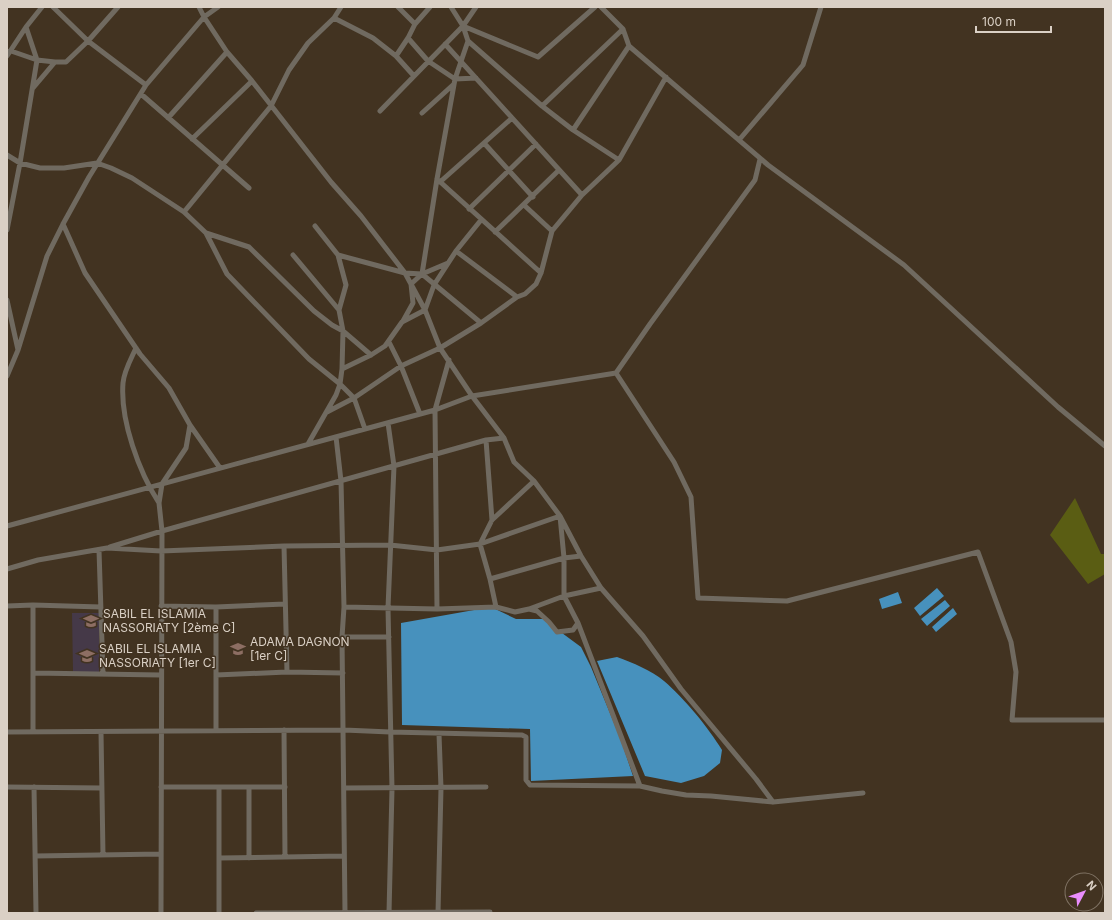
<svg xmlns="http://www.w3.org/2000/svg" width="1112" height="920" font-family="Inter,sans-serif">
	<rect width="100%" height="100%" fill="#423321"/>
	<!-- education -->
	<path fill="#453948" d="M72 613H99V672H73Z"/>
	<!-- green -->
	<path fill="#5a5d13" d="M1075 498 1101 554H1105V574L1088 584 1050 535Z"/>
	<!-- water -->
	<path fill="#4791bd" d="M937 588 944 596 920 616 914 608Z
		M898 592 902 603 882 609 879 599Z
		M945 600 950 606 927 626 921 619Z
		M491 607 516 619H543L581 647 591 667 621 740 633 776 531 781 530 729 402 725 401 623Z
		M953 608 957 614 936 632 932 627Z
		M617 657C633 663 651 670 664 681 684 698 708 727 722 750L720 763 704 776 681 783 645 776 597 661Z"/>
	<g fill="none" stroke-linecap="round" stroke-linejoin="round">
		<!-- minor -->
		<path stroke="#706a60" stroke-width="5" d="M53 7 88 41 146 85
			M199 7 204 17 227 52 252 81 331 182 361 216 405 273 425 310 440 348 472 396 504 438 514 462 534 481 560 516 581 556 601 588 643 636 681 689 756 779 773 802
			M398 7 415 24
			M451 7 463 26 468 41 542 106 573 130 619 160
			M601 7 623 29 629 46 768 165 904 265 1058 407 1105 446
			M334 18 373 38 396 56 414 76
			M463 26 538 57 595 7
			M408 38 428 61 455 79 476 78
			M445 44 582 195
			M7 52 11 51 37 60 55 62
			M7 56 26 27
			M396 56 408 38 415 24 430 7
			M33 88 55 62H66L88 41 118 7
			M141 94 249 188
			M542 106 623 29
			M380 111 463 26 476 7
			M422 113 454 84
			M168 118 227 52
			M573 130 629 46
			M192 139 252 81
			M739 140 803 65 821 7
			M484 143 533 197
			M7 155 20 163 40 168H64L97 163 111 168 132 178 184 212 206 233 227 274 309 359 340 384 354 398 365 429
			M760 159 755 180 650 324 616 373 674 462 691 497 698 598 787 601 978 552 1011 642 1016 672 1012 720H1105
			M437 179 541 273
			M440 182 512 118
			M524 205 552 231
			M469 209 536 144
			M184 212 271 106 289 70 308 43 334 18 341 7
			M63 224 85 273 140 354 169 388 190 425 220 468
			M315 226 338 255 346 285 339 310 343 331 342 369
			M7 230 20 163 37 60 26 27 42 7
			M495 232 559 170
			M206 233 249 247 314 311 332 325 343 331 371 355
			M456 251 517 297
			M293 255 339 310
			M338 255 405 273 422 274 448 263
			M422 274 481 323
			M7 300 18 350
			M403 321 413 303 411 284 422 274 437 179 455 79 468 41
			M389 342 401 366 420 414
			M136 348C131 359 124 371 123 383 120 420 139 472 159 503
			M7 376 18 350 47 256 63 224 89 177 146 85 204 17 218 7
			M327 412 354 398 401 366 440 348 481 323 517 297 525 294 536 284 541 273 552 231 582 195 619 160 666 77
			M388 423 394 466 388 608 392 789 389 913
			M336 437 341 481 344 607 342 637 345 913
			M486 440 492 520
			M308 444 336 395 340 384 342 369 371 355 385 346 402 322 425 310 434 285 456 251 481 220
			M7 526 435 410 472 396 616 373
			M284 546 287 672
			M110 547 162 531 486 440 504 438
			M99 550 103 674
			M7 569 38 560 107 548 161 551 284 546 390 545 437 550 480 544 560 516 564 558V596L578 623 640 786
			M490 579 564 558 581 556
			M33 605V732
			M7 606 33 605 101 607
			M161 606 216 607 285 604
			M344 607 437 609 496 607 515 612 529 609 537 611 549 622 557 632 573 630 578 623
			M496 607 490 579 480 544 492 520 534 481
			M437 609 435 410 449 360
			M529 609 564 596 601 588
			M342 637H389
			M33 673 161 675
			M216 675 287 672 343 673
			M216 730V607
			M284 730 285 857
			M7 732 344 730 390 732 522 735 526 737V780L530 785 640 786 662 791 686 795 711 796 773 802 863 793
			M101 732 103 855
			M7 787 102 788
			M34 787 36 913
			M161 787H285
			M344 788 486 787
			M35 856 161 854
			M219 858 344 856
			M249 858V787
			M161 913 162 531 159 503 162 484 186 448 190 425
			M219 913V787
			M256 913 490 912V913
			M438 913 441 788 439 734"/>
	</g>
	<!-- icons -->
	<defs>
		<g id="school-bare" transform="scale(1.2)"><path d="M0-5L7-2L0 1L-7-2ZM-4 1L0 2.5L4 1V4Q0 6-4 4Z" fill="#8d6e63" stroke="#423321" stroke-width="2.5" paint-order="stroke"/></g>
	</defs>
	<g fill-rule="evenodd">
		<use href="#school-bare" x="91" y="621"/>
		<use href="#school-bare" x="238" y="649"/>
		<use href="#school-bare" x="87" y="656"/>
	</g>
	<g text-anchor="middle" stroke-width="3" stroke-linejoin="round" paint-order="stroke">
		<!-- poi labels -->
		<g font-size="12" fill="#dad0c5" stroke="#423321" text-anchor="start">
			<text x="103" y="618">SABIL EL ISLAMIA<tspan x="103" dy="14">NASSORIATY [2ème C]</tspan></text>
			<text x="250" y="646">ADAMA DAGNON<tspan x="250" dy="14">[1er C]</tspan></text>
			<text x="99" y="653">SABIL EL ISLAMIA<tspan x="99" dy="14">NASSORIATY [1er C]</tspan></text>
		</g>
	</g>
	<!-- border -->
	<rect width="1112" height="920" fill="none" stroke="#dad0c5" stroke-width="16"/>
	<!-- north arrow -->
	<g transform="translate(1084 892) rotate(49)"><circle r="19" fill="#423321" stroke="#7f7263"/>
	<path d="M0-3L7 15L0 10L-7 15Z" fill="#ea8dfd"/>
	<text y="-6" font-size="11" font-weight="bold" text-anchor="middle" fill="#dad0c5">N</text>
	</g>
	<!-- scale -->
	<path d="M976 26v6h75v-6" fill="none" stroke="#dad0c5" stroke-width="2"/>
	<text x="982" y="26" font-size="12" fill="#dad0c5" stroke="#423321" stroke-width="3" paint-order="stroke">100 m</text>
</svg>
